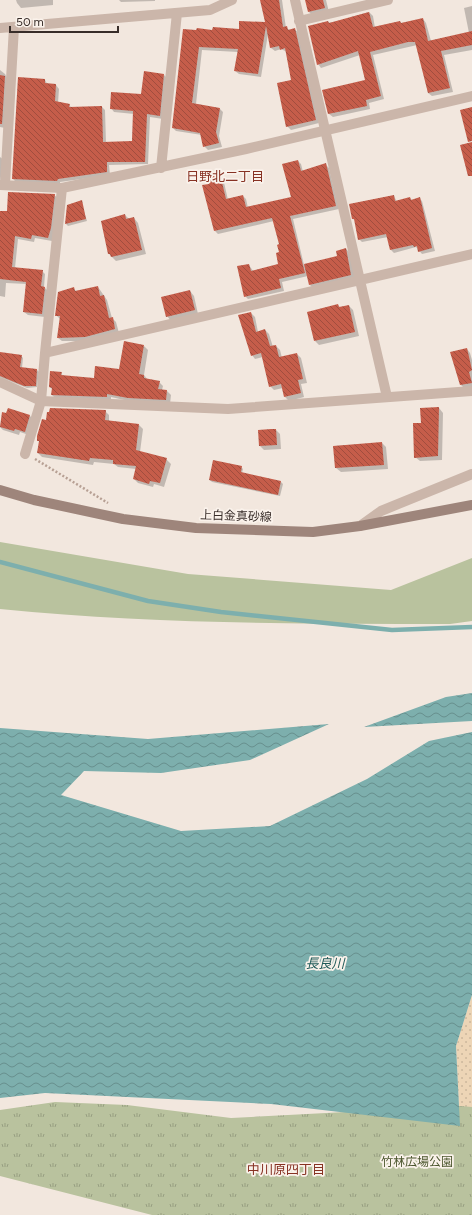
<svg xmlns="http://www.w3.org/2000/svg" width="472" height="1215" font-family="Figtree,'Noto Sans JP',sans-serif">
	<defs>
		<pattern id="sand-dots" width="8" height="8" patternUnits="userSpaceOnUse"><rect width="8" height="8" fill="#edd5b6"/><path d="M2 2h.1M6 6h.1" fill="none" stroke="#ccb79c" stroke-width="1.8" stroke-linecap="round"/></pattern>
		<pattern id="park-tufts" width="24" height="20" patternUnits="userSpaceOnUse"><rect width="24" height="20" fill="#b9c29e"/><path d="M3 7l-1-3M5 7V3M7 7l1-3M15 17l-1-3M17 17v-4M19 17l1-3" fill="none" stroke="#979e81"/></pattern>
		<pattern id="water-waves" width="16" height="10" patternUnits="userSpaceOnUse"><rect width="16" height="10" fill="#7dafad"/><path d="M0 5q4-4 8 0t8 0" fill="none" stroke="#678f8d"/></pattern>
		<pattern id="building-back-hatch" width="6" height="6" patternUnits="userSpaceOnUse"><rect width="6" height="6" fill="#c55d4a"/><path d="M-1 5l2 2M0 0l6 6M5-1l2 2" fill="none" stroke="#a14d3e"/></pattern>
	</defs>
	<rect width="100%" height="100%" fill="#f2e7de"/>
	<!-- grass -->
	<path fill="#b9c29e" d="M0 542 188 574 391 590 472 558V621L450 624C300 624 150 624 0 609Z"/>
	<!-- sand -->
	<path fill="url(#sand-dots)" d="M472 995V1127L460 1126 456 1046Z"/>
	<!-- park -->
	<path fill="url(#park-tufts)" d="M55 1102 127 1105 231 1118 461 1106 472 1107V1215H152L0 1176V1110Z"/>
	<!-- water -->
	<path fill="url(#water-waves)" d="M472 693V721L364 727 446 697Z
		M329 724 250 760 161 773 84 771 61 795 181 831 270 826 367 779 429 741 472 732V995L456 1046 460 1126 271 1104 45 1093 0 1098V728L148 739Z"/>
	<!-- shadow -->
	<path fill="#0003" d="M16 0H53V5L21 8 17 3Z
		M119 0H155V1L121 2Z
		M262 0H282L286 28 290 30 294 29 298 32 319 123 291 130 287 126 292 81 287 52 281 49 275 51 271 48 268 34 261 77 239 74 235 71 238 52 202 50 196 104 220 109 223 112 219 136 222 147 208 150 204 146 202 135 176 131 173 128 184 30 213 32 239 30 266 23Z
		M306 0H326L329 12 313 16 309 12Z
		M472 6V50L444 55 453 92 432 96 428 93 417 45 413 46 373 55 384 99 369 103 370 109 333 117 329 114 367 80 360 55 321 68 318 64 309 26 352 19 351 17 369 12 373 16 375 28 423 19 426 23 431 41 469 33 464 8Z
		M0 70 5 74 8 80 5 128 0 127Z
		M164 75 167 78 163 119 150 117 148 164 109 165 110 175 60 182V184L16 182 13 179 45 80 48 85H56L59 89 58 103 69 105 72 108 102 107 105 110 106 143 132 142 134 114 114 112 111 108 142 95Z
		M0 157 4 160 0 182Z
		M298 161 301 164 303 172 326 165 329 168 339 209 293 219 304 265 339 257 346 249 351 254 356 280 315 290 310 285 308 276 282 282 284 291 248 299 245 296 249 265 253 271 280 265V245L274 221 218 234 215 231 210 184 220 175 223 178 228 200 243 196 246 199 248 208 292 198Z
		M54 195 58 198 54 232 52 241 35 238 34 242 18 239 15 268 42 271 45 274 44 287 48 291 45 317 28 315 24 312 27 284 6 283 5 297 0 296V212H8Z
		M394 196 397 202 410 198 412 200 419 198 422 201 435 251 422 254 416 247 394 253 391 250 388 237 362 242 359 239 356 221 353 219Z
		M81 201 87 221 68 226 66 224 68 205Z
		M125 215 129 219 134 218 138 223 146 254 116 261 109 254Z
		M98 287 107 300 112 318 116 322 119 333 89 341H62L58 338 60 319 56 315 74 289 76 291Z
		M190 291 194 296 198 314 171 321 167 316Z
		M338 305 341 308 349 306 353 310 359 336 319 345 315 341Z
		M251 313 255 317 258 332 265 330 269 334 273 347 276 346 280 350 282 358 297 354 301 358 307 383 301 384 304 397 289 401 285 397 283 388 274 390 270 386 263 357 255 359 252 355Z
		M144 346 148 350 144 375 148 380 159 382 163 386 162 390 167 391 171 395 170 404 133 402 111 397V401L56 399 52 395 53 390 50 387 61 373 64 377 95 379 120 370Z
		M467 349 470 353 472 360V387L465 389 461 385 451 353Z
		M0 353 21 356 23 358 22 368 37 370 39 372 37 387 27 388 0 377Z
		M439 408 443 413 442 460 420 461 415 457 422 424Z
		M105 411 109 415V421L139 425 143 429 140 452 166 459 171 464 164 487 154 484 153 487 138 483 134 479 136 469 118 467 114 464 94 462 93 465 42 457 38 453 47 421Z
		M3 413 30 416 34 420 29 435 20 432 19 435 3 430 0 427Z
		M276 430 280 434 281 449 264 450 260 446Z
		M382 443 386 447 388 469 341 472 336 468 335 446Z
		M241 467 243 469 242 473 281 482 283 484 280 496 212 482 210 480Z"/>
	<g fill="none" stroke-linecap="round" stroke-linejoin="round">
		<!-- stream -->
		<path stroke="#7dafad" stroke-width="4.5" d="M0 562 148 601 221 612 392 630 472 627"/>
	</g>
	<!-- building -->
	<path fill="url(#building-back-hatch)" d="M260 0H279L283 27 287 26 288 30 295 28 316 120 286 127 277 83 291 80 285 48 280 50 279 46 270 48 266 26 258 74 234 71 238 49 199 47 192 103 220 108 216 132 219 143 203 147 200 133 172 128 183 29 196 30 197 28 212 30 213 27 239 29V21L265 22Z
		M305 0H323L325 8 308 12Z
		M369 12 373 27 400 21 401 23 423 18 428 41 472 31V45L441 51 450 88 428 93 415 42H408L370 52 381 96 366 100 367 106 328 114 322 90 365 80 358 51 317 65 308 26 328 21 329 23Z
		M144 71 164 74 160 116 147 114 145 162H107V172L58 179 57 181 12 179 18 77 45 79V83L56 84 55 101 70 104 69 107 102 106 103 142 132 141 133 111 110 109 111 92 141 94Z
		M0 75 5 76 2 124H0Z
		M472 107V141L468 142 460 110Z
		M472 142V176H468L460 145Z
		M298 160 301 171 326 163 336 206 290 216 305 273 279 279 281 288 244 297 237 266 249 264 251 271 278 264 276 253 279 252 277 245 279 244 272 218 214 231 202 185 209 184 207 177 220 174 226 199 243 195 246 207 291 197 282 164Z
		M8 192 55 194 51 228 48 238 32 235 31 239 15 236 12 267 43 270 41 286 45 287 42 314 23 312 26 282 0 279V211H7Z
		M394 195 395 201 410 197 411 200 420 197 432 248 418 252 417 246 414 247 413 245 390 250 386 234 358 240 354 219H352L349 204Z
		M82 200 86 219 65 224 67 205Z
		M125 214 126 219 134 217 142 250 111 257 110 254H108L101 221Z
		M346 248 351 275 309 285 304 264 337 256 336 251Z
		M98 286 100 296 104 295 109 318 113 317 115 329 85 337 57 338 60 316H55L58 292 74 287 75 291Z
		M190 290 195 310 166 317 161 297Z
		M338 304 339 307 349 305 355 332 314 341 307 312Z
		M251 312 256 332 265 329 270 346 276 345 279 357 297 353 303 379 298 380 301 393 284 397 281 384 269 387 261 353 251 356 238 315Z
		M124 341 144 345 139 374 144 375V378L160 381 158 389 167 390 166 400 128 398 107 394V397L51 395 52 388 49 387 50 371 62 372 61 375 94 378 95 366 119 369Z
		M467 348 472 370 469 372 472 383 460 385 450 352Z
		M0 352 22 355 20 367 37 369 36 386H24L0 376Z
		M439 407 438 456 414 458 413 423H421L420 408Z
		M8 408 30 415 25 432 15 429 14 431 0 427 2 412 6 413Z
		M50 408 106 410 105 420 139 424 136 450 167 458 160 483 150 481 149 484 133 479 136 466 113 464V460L90 458 89 461 37 453 39 441H37V436L42 419 46 420 47 412H49Z
		M271 429H276L277 445 259 446 258 430Z
		M382 442 384 465 335 468 333 446Z
		M213 460 242 466 241 472 281 481 278 495 209 480Z"/>
	<g fill="none" stroke-linecap="round" stroke-linejoin="round">
		<!-- path -->
		<path stroke="#b7a094" stroke-width="2.5" stroke-dasharray="2 2" stroke-linecap="butt" d="M35 459 108 503"/>
		<!-- minor -->
		<path stroke="#cbb6aa" stroke-width="10" d="M295 0 387 397
			M299 21 388 0
			M0 28 210 10 232 0
			M161 168 177 13
			M5 184 14 27
			M0 185 62 188 246 149 472 96
			M45 353 472 254
			M0 382 41 401 228 409 472 391
			M25 454 41 401 45 353 62 188
			M360 526 381 511 472 474"/>
		<!-- secondary -->
		<path stroke="#9e857b" stroke-width="10" d="M0 490 34 500 123 519 196 528 313 532 360 526 472 505"/>
	</g>
	<g text-anchor="middle" stroke-width="3.5" stroke-linejoin="round" paint-order="stroke">
		<!-- street labels -->
		<g font-size="12" fill="#382d29" stroke="#faf2eb">
			<text transform="translate(236 516) rotate(2)" y="4">上白金真砂線</text>
		</g>
		<!-- park labels -->
		<g font-size="12" fill="#4b562d" stroke="#faf2eb">
			<text x="417" y="1166">竹林広場公園</text>
		</g>
		<!-- neighbourhood labels -->
		<g font-size="13" fill="#873223" stroke="#faf2eb">
			<text x="225" y="181">日野北二丁目</text>
			<text x="286" y="1174">中川原四丁目</text>
		</g>
		<!-- water labels -->
		<g font-size="13" font-style="italic" fill="#1f5a58" stroke="#faf2eb">
			<text x="325" y="968">長良川</text>
		</g>
	</g>
	<!-- scale -->
	<path d="M10 26v6h108v-6" fill="none" stroke="#382d29" stroke-width="2"/>
	<text x="16" y="26" font-size="12" fill="#382d29" stroke="#faf2eb" stroke-width="3" paint-order="stroke">50 m</text>
</svg>
